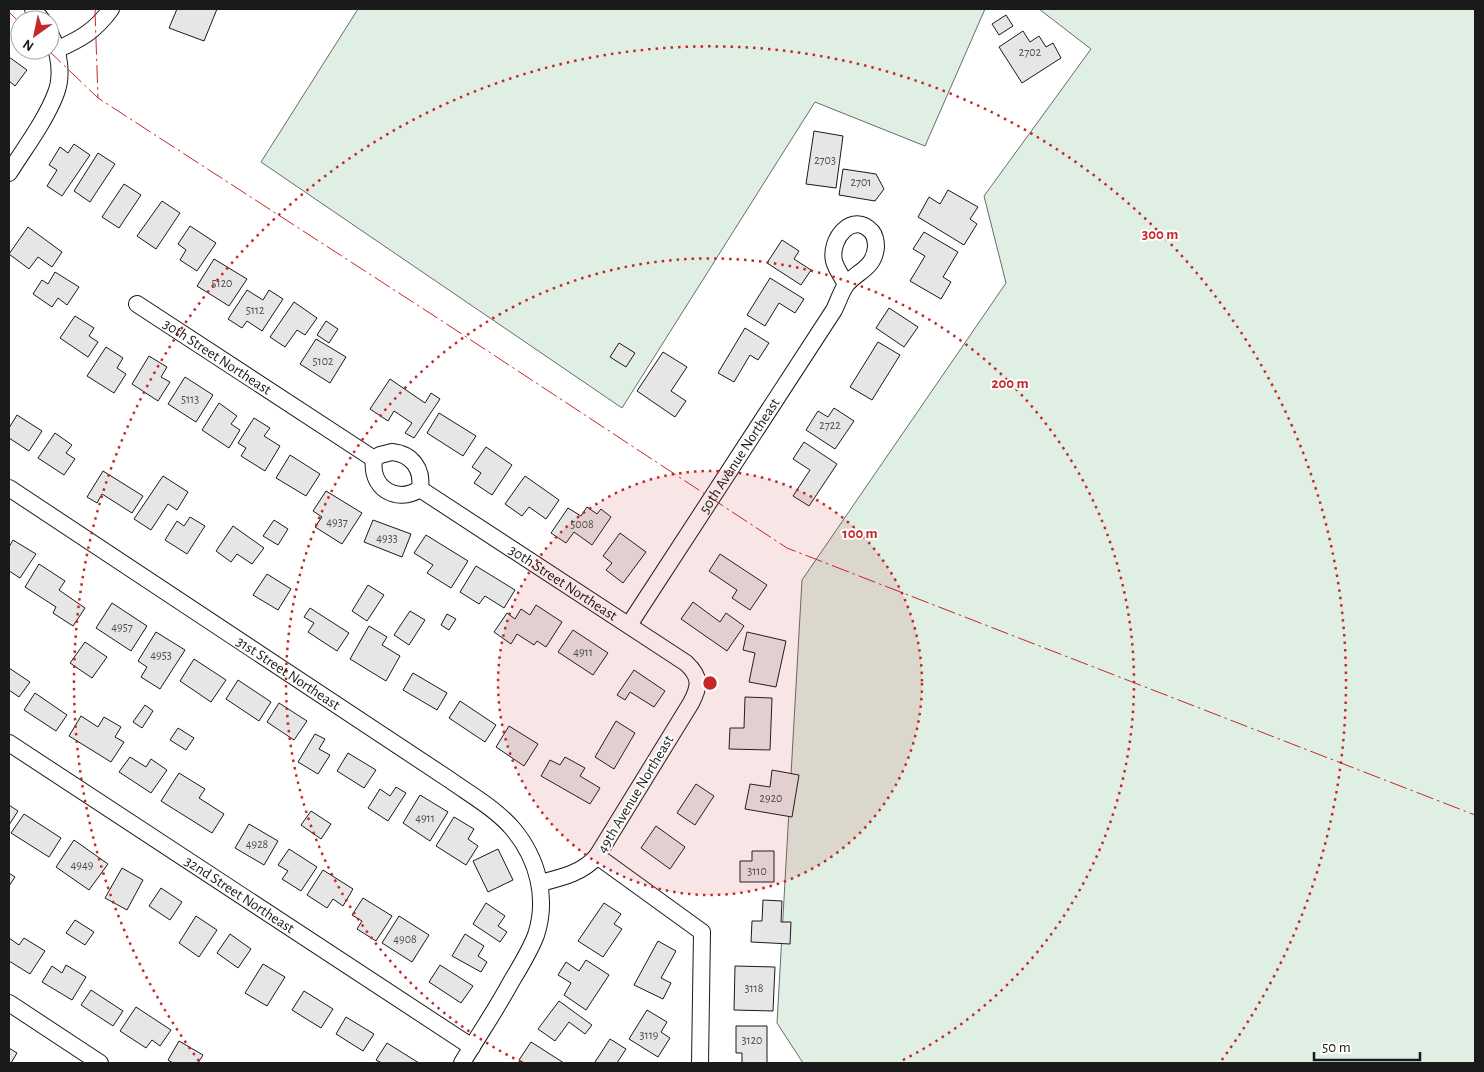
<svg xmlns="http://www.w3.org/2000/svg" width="1484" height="1072" font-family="'Alegreya Sans',sans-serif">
	<rect width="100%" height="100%" fill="#fff"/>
	<!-- green -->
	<path fill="#e0efe3" stroke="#6a6a6a" d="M358 9H985L925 146 815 102 622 408 261 162Z
		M1039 9H1475V1063H803L777 1023 802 580 1006 283 984 196 1091 49Z"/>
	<!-- building -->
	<path fill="#e6e6e6" stroke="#1a1a1a" d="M177 9H217L204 41 169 28Z
		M1006 15 1013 26 999 35 992 24Z
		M1023 31 1030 42 1039 36 1046 47 1053 43 1061 58 1022 83 999 47Z
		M9 57 27 70 15 86 9 81Z
		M814 131 843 136 836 188 806 184Z
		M74 144 90 155 62 196 47 186 57 170 49 165 60 147 68 153Z
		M98 153 115 164 90 202 74 191Z
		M843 169 876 174 884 189 875 201 839 195Z
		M124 184 141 195 119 228 102 217Z
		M948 190 978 207 970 219 977 224 964 245 918 217 929 197 940 204Z
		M162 201 180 213 156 249 137 236Z
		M190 226 216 243 197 271 180 260 186 250 178 244Z
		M28 227 62 252 52 267 38 257 29 269 9 254Z
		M924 232 958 252 943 277 951 282 941 299 910 281 925 256 913 249Z
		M782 240 799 251 794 259 811 270 801 285 767 263Z
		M214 259 247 279 229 306 197 286Z
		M55 272 79 287 67 305 58 298 52 307 33 294 42 280 48 284Z
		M770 278 804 299 795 313 779 303 765 326 747 315Z
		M247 290 263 300 269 290 283 299 262 331 247 321 242 328 228 319Z
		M294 302 317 318 305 335 297 330 285 347 270 337Z
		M889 308 918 327 904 347 876 328Z
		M75 316 94 328 89 336 98 342 88 357 60 338Z
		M326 321 338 329 329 343 317 335Z
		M745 328 769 343 758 360 750 355 734 382 718 373Z
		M316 339 346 357 330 383 300 364Z
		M878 342 900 355 872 400 850 387Z
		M619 343 635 353 626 367 610 357Z
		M106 347 123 358 117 368 126 374 114 393 87 376Z
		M663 352 687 367 671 391 686 401 675 417 637 391Z
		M149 356 167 367 161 377 170 382 158 401 132 384Z
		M185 377 213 395 196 422 168 404Z
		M390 379 425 403 431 393 440 399 414 438 405 433 412 423 394 411 388 421 370 409Z
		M219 403 237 416 231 424 240 430 229 448 202 430Z
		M834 408 854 421 835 449 806 430 818 411 828 417Z
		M439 413 476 436 463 456 427 433Z
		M17 415 42 431 29 451 9 438V428Z
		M254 418 270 428 264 436 280 446 265 471 241 456 246 448 238 443Z
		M55 433 72 445 66 453 75 459 64 475 38 458Z
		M804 442 837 464 809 506 793 496 810 470 793 459Z
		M486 447 512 465 492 495 474 483 481 473 472 467Z
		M290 455 320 474 306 496 276 478Z
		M103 471 143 496 132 513 102 494 97 503 87 497Z
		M163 476 188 492 177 510 168 504 151 530 134 519Z
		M525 476 559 500 546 519 529 507 522 516 505 504Z
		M326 491 362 513 342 544 315 527 322 517 313 511Z
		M587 507 597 514 601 509 611 517 592 545 574 532 566 543 551 533 568 508 581 516Z
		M190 517 205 526 187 554 165 540 177 521 184 526Z
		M274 520 288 529 278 545 263 536Z
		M373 520 411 534 402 557 364 542Z
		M233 526 264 548 252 564 237 554 231 562 216 551Z
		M620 533 646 552 623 583 606 570 612 563 603 556Z
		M426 535 468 561 451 588 427 573 433 565 414 553Z
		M13 540 36 554 20 578 9 571V547Z
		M720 554 767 585 750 610 732 598 737 590 709 571Z
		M39 564 65 581 59 590 85 608 73 626 53 613 56 607 25 587Z
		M476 566 515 590 504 608 485 596 479 604 460 592Z
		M267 574 291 589 278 610 253 595Z
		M368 585 384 595 367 621 352 611Z
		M693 602 720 622 726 613 744 626 727 651 681 619Z
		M112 603 147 626 131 651 96 628Z
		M536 605 562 622 546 647 537 641 534 645 517 634 511 644 494 632 507 613 515 619 521 609 530 615Z
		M310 608 349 633 337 651 308 632 314 623 304 617Z
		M410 611 425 620 409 645 394 635Z
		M447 614 456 619 449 630 441 625Z
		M369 626 387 637 382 645 400 656 386 681 350 659Z
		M573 630 608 653 593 675 558 652Z
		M156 632 185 650 160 689 141 677 147 667 138 661Z
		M747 632 786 641 776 687 749 682 755 653 743 650Z
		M85 642 107 657 92 678 70 663Z
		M194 659 226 680 211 702 180 681Z
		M9 668 30 682 19 697 9 690Z
		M634 670 665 691 654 707 630 692 625 700 617 695Z
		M413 673 447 693 437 710 403 690Z
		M238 680 271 702 259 721 226 699Z
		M35 693 67 715 56 731 24 710Z
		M745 697 772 698 770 750 729 749 730 728H744Z
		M460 701 496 725 485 742 449 718Z
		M279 703 307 721 294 740 267 722Z
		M145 705 153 711 142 728 133 722Z
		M81 716 98 727 104 717 121 727 115 737 124 742 111 762 69 736Z
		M616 721 635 733 614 769 595 757Z
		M509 726 538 744 524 766 496 747Z
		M178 728 194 738 186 750 170 740Z
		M315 734 325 739 319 749 330 755 318 774 298 762Z
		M348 753 376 770 364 788 337 771Z
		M130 757 146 767 151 759 167 770 151 793 119 772Z
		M565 757 585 768 580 776 600 788 590 804 541 776 550 760 560 765Z
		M772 770 799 775 792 817 745 809 750 784 770 787Z
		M179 773 205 789 199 798 224 814 212 833 161 801Z
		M696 784 714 796 695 825 677 813Z
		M396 787 406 793 388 821 368 808 380 789 390 796Z
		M420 795 448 812 430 841 403 823Z
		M9 805 18 811 9 825Z
		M311 811 331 824 321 839 301 825Z
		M24 814 61 838 49 857 11 833Z
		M454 817 474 829 468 839 478 846 466 865 436 846Z
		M249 824 278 841 264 865 235 848Z
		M656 826 685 847 670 869 641 848Z
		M74 840 108 864 89 890 56 867Z
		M289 849 317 867 301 891 282 879 288 871 278 865Z
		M498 849 513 880 488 892 473 861Z
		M752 851H774V882H740V861H752Z
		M122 868 143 880 127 910 105 898Z
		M323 870 353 889 343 906 333 899 327 908 307 895Z
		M9 873 15 877 9 886Z
		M161 888 182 902 170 920 149 906Z
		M363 898 392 916 376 941 357 929 362 921 352 915Z
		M763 900 782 901 781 922H791L790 944 751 942 752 921H762Z
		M486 903 505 916 498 926 507 932 500 942 473 924Z
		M604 903 621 914 614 924 622 929 603 957 578 941Z
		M196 916 217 930 199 957 179 943Z
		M399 916 429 935 412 962 382 943Z
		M75 920 94 932 85 945 66 933Z
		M230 934 251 949 238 968 217 953Z
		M465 934 484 946 478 956 487 962 481 972 452 956Z
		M9 938 19 945 24 938 45 951 30 974 9 961Z
		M658 941 676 951 661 978 671 983 663 999 634 985Z
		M586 960 609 975 586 1010 564 995 571 983 558 975 566 962 579 971Z
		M263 964 285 977 267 1006 245 993Z
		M66 965 86 977 72 1000 42 982 52 966 62 973Z
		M440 965 473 986 461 1003 429 982Z
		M735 966 775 967 773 1011 734 1010Z
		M91 990 123 1011 113 1026 81 1005Z
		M304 991 333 1009 321 1028 292 1010Z
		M559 1001 592 1025 585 1034 569 1022 555 1041 538 1029Z
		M136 1007 171 1030 160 1046 152 1040 146 1048 120 1031Z
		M647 1010 667 1022 661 1032 670 1038 658 1057 629 1039Z
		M346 1017 374 1034 363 1051 336 1034Z
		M736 1026H767V1063H742V1053H736Z
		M610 1039 626 1049 617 1063H597L595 1062Z
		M179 1041 203 1055 198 1063H173L168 1060Z
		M531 1042 564 1063H524L519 1060Z
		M387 1043 419 1063H382L376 1060Z
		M9 1048 17 1053 11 1063H9Z"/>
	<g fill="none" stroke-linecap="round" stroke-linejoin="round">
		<!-- minor casing -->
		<g stroke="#1a1a1a" stroke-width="18">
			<g id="minor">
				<path d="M33 9 42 20"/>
				<path d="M56 50C81 39 95 31 111 9"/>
				<path d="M9 173C24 149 46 120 56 93 63 75 59 51 50 33"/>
				<path id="s1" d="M137 304 374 459"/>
				<path d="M392 452C412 454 423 469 420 489 396 504 370 488 374 459L380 455Z"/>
				<path id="s2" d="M9 488 450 780C471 795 496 809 513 829 538 859 548 898 536 935 530 951 520 967 511 982 496 1010 478 1036 462 1063"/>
				<path id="s3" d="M420 489 686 663C701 677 700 686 691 703L597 856C583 873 560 878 540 883"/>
				<path id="s4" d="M629 625 834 310C838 302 841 292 846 285 857 271 874 269 876 247 876 243 875 236 872 232 853 210 829 239 834 261 836 269 843 278 846 285"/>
				<path id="s5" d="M9 743 472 1047"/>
				<path d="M597 856 702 932 700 1063"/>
				<path d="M9 1003 100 1063"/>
			</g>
		</g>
		<!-- minor -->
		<use href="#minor" stroke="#fff" stroke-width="16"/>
		<!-- power -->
		<path stroke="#c62828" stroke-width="1" stroke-dasharray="18 4 2.5 4" stroke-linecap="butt" d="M97 9 95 11 98 98
			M9 12 20 23
			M48 50 98 98 442 321 787 548 1475 815"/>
	</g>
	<!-- distance rings -->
	<circle cx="710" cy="683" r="212" fill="#c62828" fill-opacity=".12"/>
	<g fill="none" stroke="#c62828" stroke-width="2.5" stroke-dasharray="2.5 5">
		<circle cx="710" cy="683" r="212"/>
		<path d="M521 1062A424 424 0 1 1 899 1062"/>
		<path d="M199 1061A636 636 0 1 1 1221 1061"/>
	</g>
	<g text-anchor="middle" stroke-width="4" stroke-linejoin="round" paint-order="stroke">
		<!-- number labels -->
		<g font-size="12" fill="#4d4d4d">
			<text x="1030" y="56">2702</text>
			<text x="825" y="164">2703</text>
			<text x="861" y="186">2701</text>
			<text x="222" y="287">5120</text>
			<text x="255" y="314">5112</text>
			<text x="323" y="365">5102</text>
			<text x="190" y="403">5113</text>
			<text x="830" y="429">2722</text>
			<text x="337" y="526">4937</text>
			<text x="582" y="528">5008</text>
			<text x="387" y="542">4933</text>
			<text x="122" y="631">4957</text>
			<text x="583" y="656">4911</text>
			<text x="161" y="659">4953</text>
			<text x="771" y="802">2920</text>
			<text x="425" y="822">4911</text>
			<text x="257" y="848">4928</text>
			<text x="82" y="869">4949</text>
			<text x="757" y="875">3110</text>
			<text x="405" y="943">4908</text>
			<text x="754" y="992">3118</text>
			<text x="649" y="1039">3119</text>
			<text x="752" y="1044">3120</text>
		</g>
		<!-- street labels -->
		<g font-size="15" fill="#1a1a1a" stroke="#fff">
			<text dy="5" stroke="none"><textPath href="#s1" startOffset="96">30th Street Northeast</textPath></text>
			<text dy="5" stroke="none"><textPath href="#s4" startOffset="202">50th Avenue Northeast</textPath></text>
			<text dy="5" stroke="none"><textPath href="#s3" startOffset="171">30th Street Northeast</textPath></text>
			<text dy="5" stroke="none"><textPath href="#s2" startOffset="335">31st Street Northeast</textPath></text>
			<text transform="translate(635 794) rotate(-59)" y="5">49th Avenue Northeast</text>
			<text dy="5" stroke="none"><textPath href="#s5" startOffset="276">32nd Street Northeast</textPath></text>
		</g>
	</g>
	<circle cx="710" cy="683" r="8" fill="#c62828" stroke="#fff" stroke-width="2.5"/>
	<g font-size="15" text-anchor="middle" font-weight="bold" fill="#c62828" stroke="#fff" stroke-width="4" stroke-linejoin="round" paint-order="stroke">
		<text x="1160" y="239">300 m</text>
		<text x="1010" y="388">200 m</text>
		<text x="860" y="538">100 m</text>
	</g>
	<!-- border -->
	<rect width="1484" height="1072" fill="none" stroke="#1a1a1a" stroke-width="20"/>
	<!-- north arrow -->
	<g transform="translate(35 35) rotate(213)"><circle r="24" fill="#ffffff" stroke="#a3a3a3"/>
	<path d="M0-4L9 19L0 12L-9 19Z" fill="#c62828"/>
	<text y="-8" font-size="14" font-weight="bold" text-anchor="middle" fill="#1a1a1a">N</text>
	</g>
	<!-- scale -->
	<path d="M1314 1052v8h106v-8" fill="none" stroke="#1a1a1a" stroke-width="2.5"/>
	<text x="1322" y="1052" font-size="15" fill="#1a1a1a" stroke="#ffffff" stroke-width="4" paint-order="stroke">50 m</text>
</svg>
